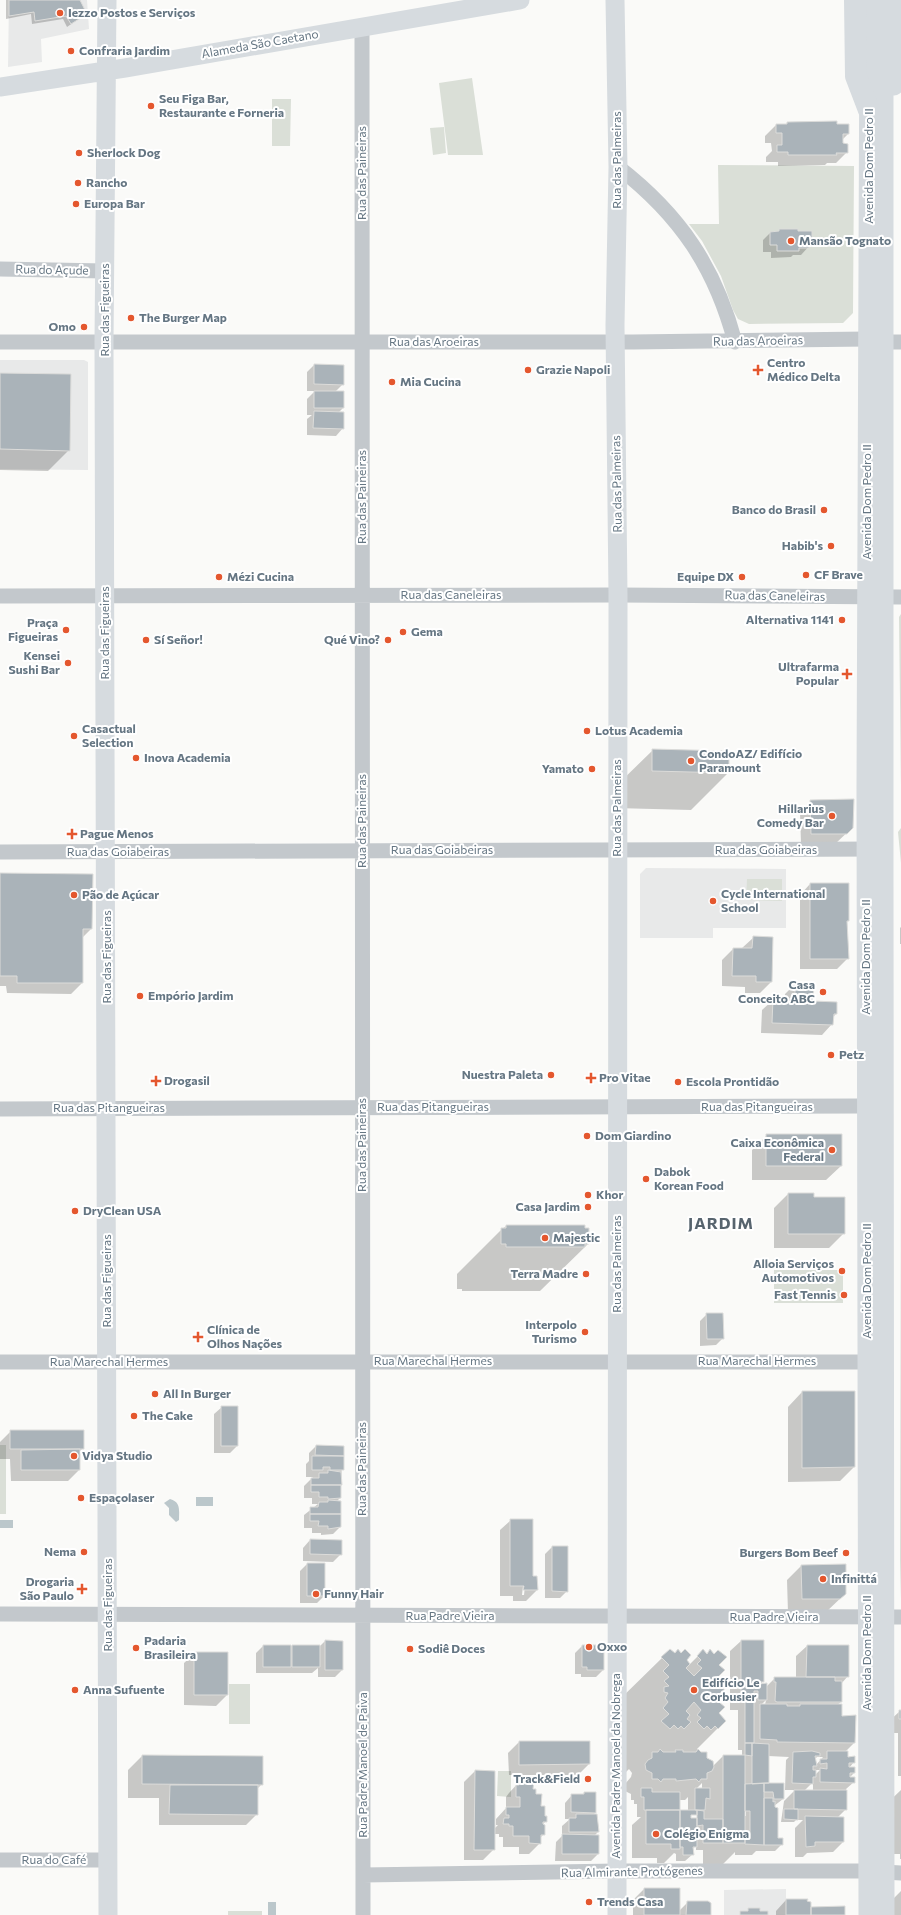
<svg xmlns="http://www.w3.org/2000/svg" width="901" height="1915" font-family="Commissioner,sans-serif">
	<rect width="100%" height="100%" fill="#fafaf8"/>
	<!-- built -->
	<path fill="#e8e9e9" d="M9 0H87L89 29 41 39 42 62 8 67Z
		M0 360H84L88 362V470L0 469V472Z
		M646 868 786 869V928H713V938H640V874Z
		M786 1889V1915H724V1890Z"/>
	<!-- green -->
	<path fill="#dadfd7" d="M472 78 483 155H448L439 83Z
		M272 99H291L290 146H272Z
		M444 127 446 153 433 155 430 128Z
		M718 165 854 166 853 313 843 323 749 324 738 319 733 310 721 276 702 241 689 224H719Z
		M901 614V785L899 617Z
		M901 828V863L898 832Z
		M747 879H782V901L746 900Z
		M901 1184V1599L900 1560Z
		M774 1270H843V1303H774Z
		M0 1445H6V1514H0Z
		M229 1684H250V1724H229Z
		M498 1771H511V1797L497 1796Z
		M228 1911H262V1915H228Z"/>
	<!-- water -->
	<path fill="#bbc7cb" d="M196 1497H213V1506H196Z
		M170 1499C181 1502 179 1510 179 1520L176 1522 169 1515V1508L164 1503Z
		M0 1520H13V1528H0Z
		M268 1902H276V1915H268Z"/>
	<!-- shadow -->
	<path fill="#0003" fill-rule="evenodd" d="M6 0H79L86 14 67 27 63 19 32 24 31 14 6 19Z
		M787 123 836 125 848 134 842 140V144L847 152 836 163H827L825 165 778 166V162H766V157L772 151 771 143H765V136L776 125H785Z
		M780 230 797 232 811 244 801 255H793L791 257 771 258V252H763V240L770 233H777Z
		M314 365 343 384 335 392 343 408 338 413 343 428 336 436 307 435V419L312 415H307V399L315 391H307V372Z
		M0 374 69 450 48 471 0 470Z
		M653 750 728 773 691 810 615 808V787Z
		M811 801 852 828 835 844H801L800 812Z
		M0 874 91 929 82 938V983L71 994 7 993 6 986H0Z
		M810 884 848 921 846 923 848 958 837 969H800V895Z
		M901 927V944H900V928Z
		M753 938 771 982 760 993H745V987L722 986V960L733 949 742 948Z
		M795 984 812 1002 836 1014 833 1017 832 1024 822 1035 761 1033 762 1010 773 1000H784L785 994Z
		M767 1135 841 1166 826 1180H752V1150Z
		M788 1194 844 1233 829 1248H774V1208Z
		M506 1226 588 1244 540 1291H462V1289H457V1274L502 1229Z
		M707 1314 723 1338 716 1345 700 1346V1321Z
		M802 1392 854 1467 840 1481 788 1482V1407Z
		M222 1407 237 1446 230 1453H214V1414Z
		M11 1431 83 1448 79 1452V1470L68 1481H11L10 1459H0V1442Z
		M316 1446 343 1447 340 1498 336 1502 340 1527 333 1534 321 1535V1533H312V1528H304V1515L318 1504H312V1498H304V1486L313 1477H306V1464L309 1461V1453Z
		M511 1520 537 1590 526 1601H513V1596H500V1530ZM523 1586H525L524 1595H522Z
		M310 1540 341 1554 333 1562 303 1561V1548Z
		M552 1547 567 1591 560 1598H545V1554Z
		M307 1564 324 1596 317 1603H300V1571Z
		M801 1566 845 1594 825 1613H788L787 1580Z
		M325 1641 342 1642V1670L335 1677H318V1668L312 1673H256V1653L263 1646H319V1647Z
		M741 1641 763 1681 760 1685 766 1687 775 1678H796V1656L807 1646 848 1676 841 1684V1702L837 1705 854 1743 845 1752 847 1758 854 1762 849 1768 854 1773 849 1778 854 1782 846 1789V1809L837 1818 843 1842 833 1852 807 1853 803 1857H795V1828L803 1820H796L794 1822H781L784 1801 795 1790H785L786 1760 789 1757 768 1756V1784L783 1799 774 1806 777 1839 782 1844 775 1851H756L752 1855H735V1852L723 1864H703V1850H696V1846L692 1849 693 1854 685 1861H676V1854L674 1853 664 1863H657V1858H632V1825L641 1817H637V1804H634V1800H631V1794L625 1791V1784L631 1777 632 1773 629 1769 625 1773 617 1702 662 1658 685 1660 690 1664 703 1651 718 1665V1685L723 1691 720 1694 717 1702 718 1713 725 1721 697 1749 712 1767 723 1756H742V1750H738V1710H730V1651ZM766 1700 765 1705H761ZM817 1757H823L816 1765 815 1759ZM815 1770H820L815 1775ZM813 1782V1791H804ZM702 1783V1789H696ZM746 1790V1816H744ZM688 1797V1811H678L679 1800H685ZM690 1814H698V1819H690Z
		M582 1646 603 1670 596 1677H581V1674H575V1653Z
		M195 1653 227 1695 216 1706 184 1705V1663Z
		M900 1711H901V1776H898V1733H885V1725Z
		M519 1742 589 1764 578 1775H509L508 1753Z
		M142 1756 262 1784 257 1789V1814L246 1825H159V1798H128V1770Z
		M475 1771 494 1829 498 1825H496V1819L507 1807H506V1797L509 1793 519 1782 532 1790 546 1821 543 1824 544 1834 540 1838V1843L529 1854H519V1847H503V1837H499V1834H494V1849L483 1860H464V1782Z
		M901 1790V1859H900V1854H866L879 1811Z
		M584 1793H595V1813L593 1815 598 1832 594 1836 598 1854 591 1861H555L556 1842 562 1836V1826L570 1819H565V1803L572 1795H582Z
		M644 1889 679 1911 688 1902 710 1915H633V1900Z
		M901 1891V1915H890L891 1901Z
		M786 1900 810 1908 844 1915H776V1911Z"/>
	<!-- building -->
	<path fill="#aab3b9" stroke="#dcdcda" d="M9 0H80L87 14 71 24 66 16 35 21 34 12 9 16Z
		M837 121V124H849V134H843V143L848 144V153H836L837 155H788V152H777V145H782V133H776V124H787V122Z
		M779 229H798V231H812V244H809V248H799V251H777V245H770V232L779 231Z
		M314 364 344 365V385L314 384Z
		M0 373 71 374 70 451 0 449Z
		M314 391H344V408H314Z
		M314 411 344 412V429L313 428Z
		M652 749 729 751V773L652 771Z
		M854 799 853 828 847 834H811L810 800Z
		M0 873 93 874 92 929H83V983H17V976H0Z
		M810 883H849V921H847L849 959H810Z
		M753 936 773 937 772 982H756V976H732L733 948H752Z
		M795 983H814L813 1001 837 1002V1014H834L833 1025 772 1023 773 999H795Z
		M766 1134H842V1166H766Z
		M788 1193H814V1197H845V1234H788Z
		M506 1225H585V1228H589V1244H585V1247H506V1244H501V1228H506Z
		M706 1313H723L724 1339H707Z
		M802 1391H855V1467L802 1468Z
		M221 1406H238V1446H221Z
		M10 1430H84V1449H10Z
		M316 1445 344 1446V1456L315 1455Z
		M80 1449V1470H21V1450Z
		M312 1456H344V1470H330V1467H323V1470H312Z
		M328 1470 341 1472 342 1485H311V1478H319V1473H328Z
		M311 1485H341V1498L328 1499V1497H319V1492H311Z
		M328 1500 341 1501V1514H310V1507H318L319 1502H328Z
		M310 1514H341V1527L328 1529V1526H318L319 1521H310Z
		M510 1519H533V1576H537L538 1590H523L524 1586H510Z
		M310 1539 342 1540V1555L310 1554Z
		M552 1546H568V1592L552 1591Z
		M307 1563H325V1596H307Z
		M846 1564V1594L840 1599H802L801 1565Z
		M325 1640 343 1641V1670H325Z
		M741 1640H764V1682H759V1684L767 1683V1700H758V1691H754V1700H741Z
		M263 1645H291V1667H263Z
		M292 1645H320V1667H292Z
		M582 1645H604V1670H587V1667H582Z
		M807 1645H849V1677H806Z
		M670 1649 675 1653 678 1649 681 1653 685 1649 691 1655 687 1660 690 1664 686 1668 694 1676 702 1668 697 1664 701 1660 697 1656 703 1649 707 1654 710 1649 714 1654 718 1650 727 1657 719 1665 725 1670 718 1677 723 1681 720 1685 724 1686V1691L720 1693 724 1697 719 1702 725 1707 719 1713 726 1721 718 1729 715 1726 711 1730 707 1726 704 1729 697 1722 701 1718 697 1715 701 1710 694 1702 686 1711 690 1715 687 1719 691 1722 684 1729 681 1726 678 1729 674 1725 670 1729 661 1721 669 1714 663 1708 668 1702 665 1698 668 1693 664 1692V1687L669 1686 664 1681 669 1677 663 1671 669 1665 661 1657Z
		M194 1652H228V1695H194Z
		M774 1677H835V1681H842V1702H777L775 1701 776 1682H774Z
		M745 1700H754V1743H745Z
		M760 1704H787V1706H800V1704H842V1716L856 1715 855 1743 777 1742V1740L760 1739Z
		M899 1710H901V1719H899Z
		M519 1741H590V1764L519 1765Z
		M745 1743H752V1756L745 1755Z
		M752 1743 769 1744V1783L752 1784Z
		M660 1749 663 1752H676L675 1750H683V1752H696L698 1749 701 1752H707V1758L713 1761 714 1767 712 1771 707 1773V1779H701L699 1782 696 1779 676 1781V1779H663L661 1782 658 1779H652V1773L646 1770 645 1764 648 1760 652 1758V1752H658Z
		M812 1751 820 1753V1756H815L817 1766H813V1770H816V1777H813V1784L792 1783 793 1752Z
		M827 1751H848V1757L855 1756V1763H849V1767H855V1773H850V1777H855V1783L820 1782V1768L827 1769V1763L820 1764V1759H827Z
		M142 1755 263 1756V1785L142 1784Z
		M723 1755H745V1843H723Z
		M475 1770 495 1771V1850H474Z
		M519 1781H534L533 1789H536V1794H542L541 1806H545V1816H547V1822H543V1824L545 1825V1835H541V1844L529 1843V1836H513V1826H509V1824H503L504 1818H509V1815H506V1807H520V1797H516V1785H519Z
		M764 1783V1845L745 1844V1839H750V1811H745V1784Z
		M764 1783H784V1799H774L773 1792H764Z
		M170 1785H258V1815L169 1814Z
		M641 1788H652V1792H680V1810H644V1797H641Z
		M695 1788H710V1799L706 1798 705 1810H695Z
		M794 1790H847V1810L794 1809Z
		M584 1792H596V1813L571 1812V1794H584Z
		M764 1798H773V1802L775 1801V1807L778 1808V1838H783V1845H764Z
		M784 1809H798V1820L784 1819Z
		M646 1810H680V1849H671V1844H646Z
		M680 1810H697V1815H691V1818H697V1847H693L694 1855H683V1847H680Z
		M697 1810 704 1811V1819H723V1843H703V1825L697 1826Z
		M576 1814H597L599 1832H569V1818H576Z
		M805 1816 844 1817V1842H815V1846L806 1847Z
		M562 1834 599 1835V1854H562Z
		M644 1888H680V1915H644Z
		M786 1899H808L807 1901 811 1902V1915H786Z
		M687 1901H708L711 1903V1915H686Z
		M845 1906V1915H811V1907Z
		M748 1908H760V1911H768V1915H740V1911H748Z"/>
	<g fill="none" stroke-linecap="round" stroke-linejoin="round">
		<!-- minor -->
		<path stroke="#c3c8cc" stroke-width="15" d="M362 26 363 1915
			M618 167C680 215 715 267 735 342
			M0 269 105 271
			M0 342H633L868 339
			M884 342H901
			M0 596 618 595 901 597
			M0 852 877 849
			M0 1109 866 1106
			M0 1362H867
			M0 1614 901 1617
			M0 1860H109
			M363 1875 617 1871H868L901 1873"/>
		<!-- major -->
		<path stroke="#d6dbdf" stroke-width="19" d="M107 0 104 342 108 1915
			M615 0 618 167 615 325 618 595 617 1915
			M884 0V873L885 1915
			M894 86 899 51V0
			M0 87 125 68 520 0
			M868 1915 866 790 869 0"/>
		<!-- highway -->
		<path stroke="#d6dbdf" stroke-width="22" d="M855 0 856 76 869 110"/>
	</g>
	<!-- markers -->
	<g fill="#e4572e" stroke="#fff" stroke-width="1.5">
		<circle cx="60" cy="13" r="4"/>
		<circle cx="71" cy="51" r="4"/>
		<circle cx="151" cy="106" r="4"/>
		<circle cx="79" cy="153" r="4"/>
		<circle cx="78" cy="183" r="4"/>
		<circle cx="76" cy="204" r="4"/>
		<circle cx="791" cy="241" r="4"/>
		<circle cx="131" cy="318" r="4"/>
		<circle cx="84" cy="327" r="4"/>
		<circle cx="528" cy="370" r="4"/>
		<path d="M756 364h4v4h4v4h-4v4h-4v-4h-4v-4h4z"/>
		<circle cx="392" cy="382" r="4"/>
		<circle cx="824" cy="510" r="4"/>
		<circle cx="831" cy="546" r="4"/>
		<circle cx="806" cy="575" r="4"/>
		<circle cx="219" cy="577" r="4"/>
		<circle cx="742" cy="577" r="4"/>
		<circle cx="842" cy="620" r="4"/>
		<circle cx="66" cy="630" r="4"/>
		<circle cx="403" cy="632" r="4"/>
		<circle cx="146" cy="640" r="4"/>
		<circle cx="388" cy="640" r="4"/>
		<circle cx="68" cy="663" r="4"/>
		<path d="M845 668h4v4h4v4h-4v4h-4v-4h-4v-4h4z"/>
		<circle cx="587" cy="731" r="4"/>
		<circle cx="74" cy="736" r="4"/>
		<circle cx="136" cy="758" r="4"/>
		<circle cx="691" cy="761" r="4"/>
		<circle cx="592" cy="769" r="4"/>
		<circle cx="832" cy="816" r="4"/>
		<path d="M70 828h4v4h4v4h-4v4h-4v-4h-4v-4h4z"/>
		<circle cx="74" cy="895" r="4"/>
		<circle cx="713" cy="901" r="4"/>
		<circle cx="823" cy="992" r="4"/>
		<circle cx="140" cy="996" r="4"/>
		<circle cx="831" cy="1055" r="4"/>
		<circle cx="551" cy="1075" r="4"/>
		<path d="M589 1072h4v4h4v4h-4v4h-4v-4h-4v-4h4z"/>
		<path d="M154 1075h4v4h4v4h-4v4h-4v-4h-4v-4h4z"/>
		<circle cx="678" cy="1082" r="4"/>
		<circle cx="587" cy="1136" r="4"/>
		<circle cx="832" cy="1150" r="4"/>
		<circle cx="646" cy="1179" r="4"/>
		<circle cx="588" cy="1195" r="4"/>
		<circle cx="588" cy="1207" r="4"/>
		<circle cx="75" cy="1211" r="4"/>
		<circle cx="545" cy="1238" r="4"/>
		<circle cx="842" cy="1271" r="4"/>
		<circle cx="586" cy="1274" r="4"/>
		<circle cx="844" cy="1295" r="4"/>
		<circle cx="585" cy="1332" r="4"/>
		<path d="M196 1331h4v4h4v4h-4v4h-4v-4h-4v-4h4z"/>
		<circle cx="155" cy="1394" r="4"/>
		<circle cx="134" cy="1416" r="4"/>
		<circle cx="74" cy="1456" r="4"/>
		<circle cx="81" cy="1498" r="4"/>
		<circle cx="84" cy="1552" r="4"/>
		<circle cx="846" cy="1553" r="4"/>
		<circle cx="823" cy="1579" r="4"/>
		<path d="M80 1583h4v4h4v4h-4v4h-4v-4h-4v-4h4z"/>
		<circle cx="316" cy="1594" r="4"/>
		<circle cx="589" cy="1647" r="4"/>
		<circle cx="136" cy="1648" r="4"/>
		<circle cx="410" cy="1649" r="4"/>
		<circle cx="75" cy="1690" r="4"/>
		<circle cx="694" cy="1690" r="4"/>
		<circle cx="588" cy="1779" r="4"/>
		<circle cx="656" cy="1834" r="4"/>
		<circle cx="589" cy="1902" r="4"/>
	</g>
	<g text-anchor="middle" stroke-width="4" stroke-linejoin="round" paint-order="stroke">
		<!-- poi labels -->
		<g font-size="12" font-weight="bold" fill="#657683" stroke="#fff" text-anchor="start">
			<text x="68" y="17">Iezzo Postos e Serviços</text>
			<text x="79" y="55">Confraria Jardim</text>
			<text x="159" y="103">Seu Figa Bar,<tspan x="159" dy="14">Restaurante e Forneria</tspan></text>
			<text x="87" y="157">Sherlock Dog</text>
			<text x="86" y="187">Rancho</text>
			<text x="84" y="208">Europa Bar</text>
			<text x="799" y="245">Mansão Tognato</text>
			<text x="139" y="322">The Burger Map</text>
			<text x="76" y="331" text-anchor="end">Omo</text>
			<text x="767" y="367">Centro<tspan x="767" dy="14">Médico Delta</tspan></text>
			<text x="536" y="374">Grazie Napoli</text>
			<text x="400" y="386">Mia Cucina</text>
			<text x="816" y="514" text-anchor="end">Banco do Brasil</text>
			<text x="823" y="550" text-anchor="end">Habib's</text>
			<text x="814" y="579">CF Brave</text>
			<text x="227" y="581">Mézi Cucina</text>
			<text x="734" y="581" text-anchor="end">Equipe DX</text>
			<text x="834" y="624" text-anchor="end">Alternativa 1141</text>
			<text x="58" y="627" text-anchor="end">Praça<tspan x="58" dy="14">Figueiras</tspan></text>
			<text x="411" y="636">Gema</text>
			<text x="154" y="644">Sí Señor!</text>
			<text x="380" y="644" text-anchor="end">Qué Vino?</text>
			<text x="60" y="660" text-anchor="end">Kensei<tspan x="60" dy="14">Sushi Bar</tspan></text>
			<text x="839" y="671" text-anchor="end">Ultrafarma<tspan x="839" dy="14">Popular</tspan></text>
			<text x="82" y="733">Casactual<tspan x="82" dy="14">Selection</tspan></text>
			<text x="595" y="735">Lotus Academia</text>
			<text x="699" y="758">CondoAZ/ Edifício<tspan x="699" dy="14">Paramount</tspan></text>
			<text x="144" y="762">Inova Academia</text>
			<text x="584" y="773" text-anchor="end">Yamato</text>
			<text x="824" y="813" text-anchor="end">Hillarius<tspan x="824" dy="14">Comedy Bar</tspan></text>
			<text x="80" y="838">Pague Menos</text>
			<text x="721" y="898">Cycle International<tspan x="721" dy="14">School</tspan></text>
			<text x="82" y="899">Pão de Açúcar</text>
			<text x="815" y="989" text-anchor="end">Casa<tspan x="815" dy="14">Conceito ABC</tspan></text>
			<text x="148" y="1000">Empório Jardim</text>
			<text x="839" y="1059">Petz</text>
			<text x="543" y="1079" text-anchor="end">Nuestra Paleta</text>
			<text x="599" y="1082">Pro Vitae</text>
			<text x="164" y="1085">Drogasil</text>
			<text x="686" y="1086">Escola Prontidão</text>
			<text x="595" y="1140">Dom Giardino</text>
			<text x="824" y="1147" text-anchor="end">Caixa Econômica<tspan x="824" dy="14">Federal</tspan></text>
			<text x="654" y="1176">Dabok<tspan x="654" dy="14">Korean Food</tspan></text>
			<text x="596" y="1199">Khor</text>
			<text x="580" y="1211" text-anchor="end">Casa Jardim</text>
			<text x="83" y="1215">DryClean USA</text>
			<text x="553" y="1242">Majestic</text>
			<text x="834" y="1268" text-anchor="end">Alloia Serviços<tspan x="834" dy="14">Automotivos</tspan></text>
			<text x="578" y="1278" text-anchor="end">Terra Madre</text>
			<text x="836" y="1299" text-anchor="end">Fast Tennis</text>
			<text x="577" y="1329" text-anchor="end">Interpolo<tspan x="577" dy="14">Turismo</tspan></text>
			<text x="207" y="1334">Clínica de<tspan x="207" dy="14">Olhos Nações</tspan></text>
			<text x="163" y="1398">All In Burger</text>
			<text x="142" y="1420">The Cake</text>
			<text x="82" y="1460">Vidya Studio</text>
			<text x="89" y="1502">Espaçolaser</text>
			<text x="76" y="1556" text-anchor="end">Nema</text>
			<text x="838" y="1557" text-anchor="end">Burgers Bom Beef</text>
			<text x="831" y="1583">Infinittá</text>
			<text x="74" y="1586" text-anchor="end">Drogaria<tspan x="74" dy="14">São Paulo</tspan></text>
			<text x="324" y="1598">Funny Hair</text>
			<text x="144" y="1645">Padaria<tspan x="144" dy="14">Brasileira</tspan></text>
			<text x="597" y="1651">Oxxo</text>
			<text x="418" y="1653">Sodiê Doces</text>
			<text x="702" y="1687">Edifício Le<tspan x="702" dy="14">Corbusier</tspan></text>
			<text x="83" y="1694">Anna Sufuente</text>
			<text x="580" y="1783" text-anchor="end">Track&amp;Field</text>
			<text x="664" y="1838">Colégio Enigma</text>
			<text x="597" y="1906">Trends Casa</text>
		</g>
		<!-- street labels -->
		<g font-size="12" fill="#657683" stroke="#fff">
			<text transform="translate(260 44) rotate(-10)" y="4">Alameda São Caetano</text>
			<text transform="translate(617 160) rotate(-90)" y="4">Rua das Palmeiras</text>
			<text transform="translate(869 166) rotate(-90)" y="4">Avenida Dom Pedro II</text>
			<text transform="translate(362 173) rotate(-90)" y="4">Rua das Paineiras</text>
			<text transform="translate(52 270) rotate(1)" y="4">Rua do Açude</text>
			<text transform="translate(105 310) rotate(-90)" y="4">Rua das Figueiras</text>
			<text transform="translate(758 341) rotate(-1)" y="4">Rua das Aroeiras</text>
			<text x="434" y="346">Rua das Aroeiras</text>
			<text transform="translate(617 484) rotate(-91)" y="4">Rua das Palmeiras</text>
			<text transform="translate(362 497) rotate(-90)" y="4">Rua das Paineiras</text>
			<text transform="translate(867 502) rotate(-90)" y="4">Avenida Dom Pedro II</text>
			<text x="451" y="599">Rua das Caneleiras</text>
			<text transform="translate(775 596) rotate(1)" y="4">Rua das Caneleiras</text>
			<text transform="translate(105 633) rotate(-90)" y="4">Rua das Figueiras</text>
			<text transform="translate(617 808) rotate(-90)" y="4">Rua das Palmeiras</text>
			<text transform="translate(362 821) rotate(-90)" y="4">Rua das Paineiras</text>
			<text x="442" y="854">Rua das Goiabeiras</text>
			<text x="766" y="854">Rua das Goiabeiras</text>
			<text x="118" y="856">Rua das Goiabeiras</text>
			<text transform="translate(107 957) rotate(-90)" y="4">Rua das Figueiras</text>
			<text transform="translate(866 957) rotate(-90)" y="4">Avenida Dom Pedro II</text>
			<text x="433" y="1111">Rua das Pitangueiras</text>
			<text x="757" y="1111">Rua das Pitangueiras</text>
			<text x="109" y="1112">Rua das Pitangueiras</text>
			<text transform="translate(362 1145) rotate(-90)" y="4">Rua das Paineiras</text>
			<text transform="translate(617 1264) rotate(-90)" y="4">Rua das Palmeiras</text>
			<text transform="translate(107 1281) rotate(-90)" y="4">Rua das Figueiras</text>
			<text transform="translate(867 1281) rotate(-90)" y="4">Avenida Dom Pedro II</text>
			<text x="433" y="1365">Rua Marechal Hermes</text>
			<text x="757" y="1365">Rua Marechal Hermes</text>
			<text x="109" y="1366">Rua Marechal Hermes</text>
			<text transform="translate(362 1469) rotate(-90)" y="4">Rua das Paineiras</text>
			<text transform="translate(108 1605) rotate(-90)" y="4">Rua das Figueiras</text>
			<text x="450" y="1620">Rua Padre Vieira</text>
			<text x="774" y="1621">Rua Padre Vieira</text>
			<text transform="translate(867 1653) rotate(-90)" y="4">Avenida Dom Pedro II</text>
			<text transform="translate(363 1765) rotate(-90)" y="4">Rua Padre Manoel de Paiva</text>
			<text transform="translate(616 1766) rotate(-90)" y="4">Avenida Padre Manoel da Nobrega</text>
			<text x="54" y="1864">Rua do Café</text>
			<text transform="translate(632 1872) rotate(-1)" y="4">Rua Almirante Protógenes</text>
		</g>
		<!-- district labels -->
		<g font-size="16" font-weight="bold" letter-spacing="1" fill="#57646e" stroke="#fff">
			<text x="721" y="1229">JARDIM</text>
		</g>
	</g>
</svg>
